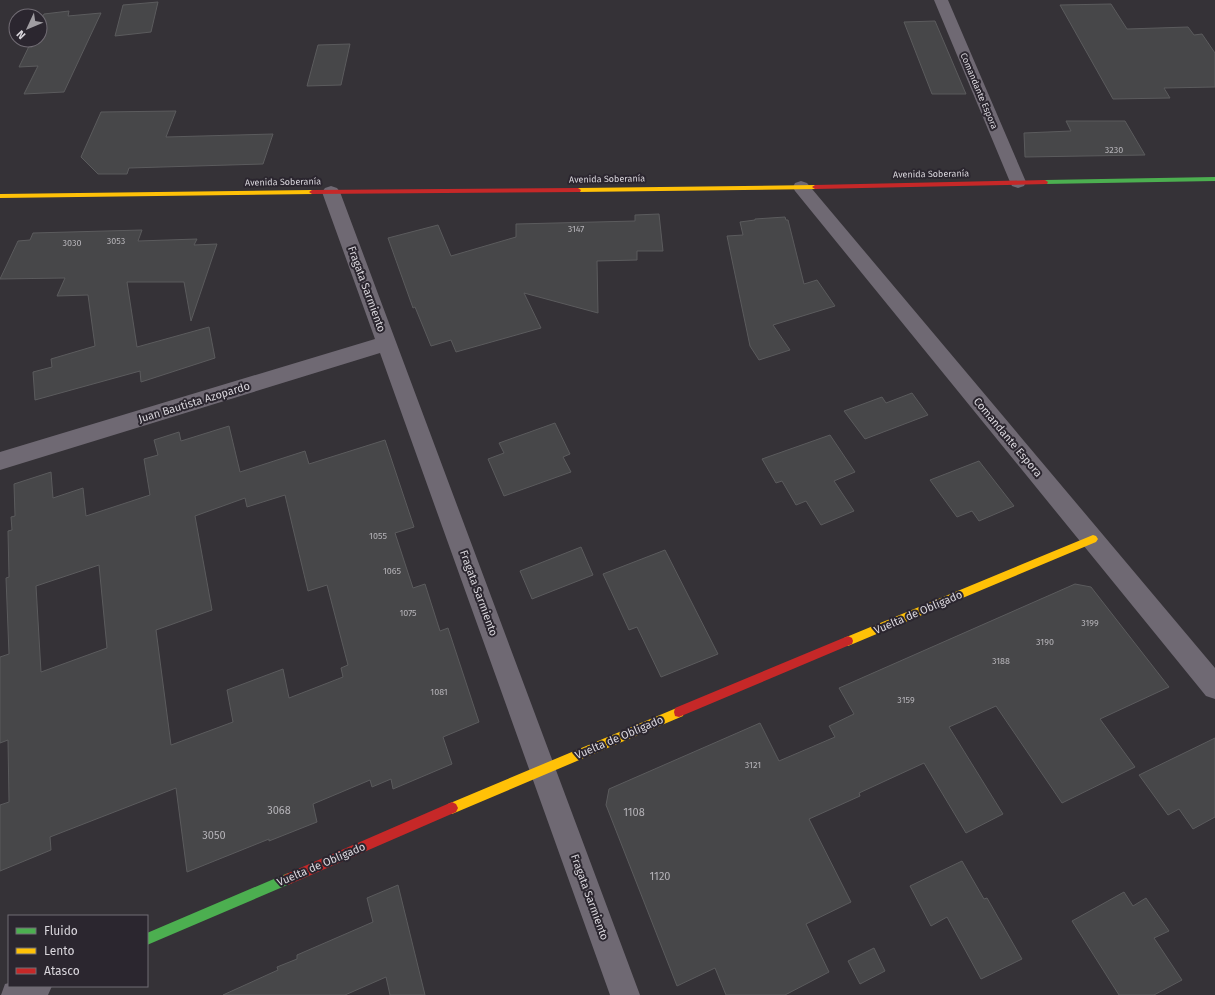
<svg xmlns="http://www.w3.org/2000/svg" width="1215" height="995" font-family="'Fira Sans',sans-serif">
	<rect width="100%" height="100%" fill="#353237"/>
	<!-- building -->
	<path fill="#474749" stroke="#5b5b5d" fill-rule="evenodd" d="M158 2 151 32 115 36 123 5Z
		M1111 4 1127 29 1188 27 1194 35 1202 34 1215 53V87L1164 88 1170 98 1113 99 1060 5Z
		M69 11 68 16 101 13 64 92 24 94 38 66 19 67 32 40H40V22L44 14Z
		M935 21 966 94H932L904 22Z
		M350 44 341 85 307 86 318 45Z
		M176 111 166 137 273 134 263 164 129 168 127 174H98L81 157 101 112Z
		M1066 121H1125L1145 155 1025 157 1024 133 1071 131Z
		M659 214 663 251H637V260L597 261 598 313 524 293 541 328 456 352 451 340 431 346 415 307 413 308 388 238 438 225 451 256 516 237V224L635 221V215Z
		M785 217 786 220H788L804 284 817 280 835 306 773 325 790 350 759 360 750 346 727 236 743 235 740 222 755 220V219Z
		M142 230 138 241 197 239 194 245 217 244 191 321 184 282H127L137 347 209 327 215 358 141 382 140 371 35 400 33 372 52 367 51 359 95 346 88 295 57 296 65 278 0 279 18 241 30 240 33 233Z
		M912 393 928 415 865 439 844 411 882 397 886 403Z
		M555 423 570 454 563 457 571 472 504 496 488 459 504 453 499 443Z
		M229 426 240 472 305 451 309 464 385 440 414 527 395 533 413 588 425 584 440 631 448 628 479 722 443 737 452 764 393 789 391 779 372 787 370 780 313 804 317 822 269 841V839L187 872 176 788 50 837 51 850 0 871V805L9 802 8 740 0 743V657L9 654 6 578 9 577 8 531 12 530 11 517 15 516 14 484 51 472 53 498 83 488 86 516 150 495 144 459 158 455 154 440 179 432 181 441ZM285 495 308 591 327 585 348 665 341 668 343 677 289 698 283 669 227 690 233 722 171 745 156 630 212 610 195 516 245 498 247 507ZM99 565 107 648 41 672 36 586Z
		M830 435 855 472 834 481 854 511 821 525 806 501 796 505 782 481 776 483 762 459Z
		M979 461 1014 506 979 521 972 511 957 517 930 480Z
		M581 547 593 575 532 599 520 571Z
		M665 550 718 654 661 677 637 627 629 630 603 574Z
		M1075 584 1091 587 1169 687 1100 719 1135 767 1062 803 996 706 949 727 1003 814 966 833 924 763 859 793 860 796 809 819 851 902 806 924 829 972 785 995H726L715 968 677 986 606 805 609 789 760 723 779 761 835 737 829 726 854 714 839 688Z
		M1215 738V817L1193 829 1179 809 1168 815 1139 775Z
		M962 861 984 899 987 898 1022 959 981 979 947 917 931 926 910 886Z
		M398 885 425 995H390L386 977 345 995H223L278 970 277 967 297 959V955L373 922 367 898Z
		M1124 892 1133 906 1146 898 1169 931 1154 938 1182 980 1154 995H1119L1072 921Z
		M874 948 885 971 860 984 848 961Z"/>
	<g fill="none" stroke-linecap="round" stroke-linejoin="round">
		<!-- street -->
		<path fill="#6f6973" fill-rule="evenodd" d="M934 0H948L1026 182 1024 186 1018 188 1012 186 1010 182Z
			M801 181 807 183 1215 668V699L1206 696 795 191 793 187 795 183Z
			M331 186 337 188 340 192 640 995H610L380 353 0 470V452L375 339 322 192 325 188Z
			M9 983V986H52L48 995H1L5 984Z"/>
		<!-- fast -->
		<path fill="#4caf50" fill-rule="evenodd" d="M1215 177V181L1045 184 1042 182 1045 180Z
			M288 873 292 875 294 879 292 883 147 945V933Z"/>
		<!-- slow -->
		<path fill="#ffc107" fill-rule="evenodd" d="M815 185 818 187 817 189 578 192 575 190 578 188Z
			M312 190 315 192 314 194 0 198V194Z
			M1093 535 1096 536 1098 539 1096 542 848 646 844 644 843 641 844 638Z
			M679 707 683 708 684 712 683 716 452 814 448 812 446 808 448 804Z"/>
		<!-- jam -->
		<path fill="#c62828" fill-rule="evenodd" d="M1045 180 1048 182 1047 184 815 189 812 187 815 185Z
			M578 188 581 190 580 192 312 194 309 192 312 190Z
			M848 636 852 638 853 641 852 644 679 717 675 716 674 712 675 708Z
			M452 802 456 804 458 808 456 812 288 885 284 883 282 879 284 875Z"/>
	</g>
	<g text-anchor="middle" stroke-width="4" stroke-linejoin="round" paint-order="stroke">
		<!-- far-street labels -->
		<g font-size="9" fill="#d9d6dc" stroke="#2b262f">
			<text transform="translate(979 91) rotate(67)" y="3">Comandante Espora</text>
			<text transform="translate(931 174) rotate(-1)" y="3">Avenida Soberanía</text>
			<text transform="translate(607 179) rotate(-1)" y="3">Avenida Soberanía</text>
			<text transform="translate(283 182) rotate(-1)" y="3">Avenida Soberanía</text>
		</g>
		<!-- number labels -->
		<g font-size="9" fill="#b4b2b7">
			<text x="1114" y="153">3230</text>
			<text x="576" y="232">3147</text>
			<text x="116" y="244">3053</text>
			<text x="72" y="246">3030</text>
			<text x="378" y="539">1055</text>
			<text x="392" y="574">1065</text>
			<text x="408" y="616">1075</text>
			<text x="1090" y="626">3199</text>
			<text x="1045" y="645">3190</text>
			<text x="1001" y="664">3188</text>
			<text x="439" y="695">1081</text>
			<text x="906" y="703">3159</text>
			<text x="753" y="768">3121</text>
		</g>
		<!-- street labels -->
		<g font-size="11" fill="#d9d6dc" stroke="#2b262f">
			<text transform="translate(367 289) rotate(70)" y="4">Fragata Sarmiento</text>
			<text transform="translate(194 402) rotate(-17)" y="4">Juan Bautista Azopardo</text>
			<text transform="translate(1008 437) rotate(50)" y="4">Comandante Espora</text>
			<text transform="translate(479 593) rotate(70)" y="4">Fragata Sarmiento</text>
			<text transform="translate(918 612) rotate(-23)" y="4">Vuelta de Obligado</text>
			<text transform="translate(619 737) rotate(-23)" y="4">Vuelta de Obligado</text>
			<text transform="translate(321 864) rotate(-23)" y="4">Vuelta de Obligado</text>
			<text transform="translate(590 897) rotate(70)" y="4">Fragata Sarmiento</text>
		</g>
		<!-- near-number labels -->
		<g font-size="11" fill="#b4b2b7">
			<text x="279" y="814">3068</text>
			<text x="634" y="816">1108</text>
			<text x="214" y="839">3050</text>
			<text x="660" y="880">1120</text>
		</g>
	</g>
	<!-- legend -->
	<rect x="8" y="915" width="140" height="72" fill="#2b262f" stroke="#716c74"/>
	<rect x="16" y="928" width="20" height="6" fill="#4caf50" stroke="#716c74"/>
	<text x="44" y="935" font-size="12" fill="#d9d6dc">Fluido</text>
	<rect x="16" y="948" width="20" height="6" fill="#ffc107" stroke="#716c74"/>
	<text x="44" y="955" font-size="12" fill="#d9d6dc">Lento</text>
	<rect x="16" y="968" width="20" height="6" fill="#c62828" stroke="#716c74"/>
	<text x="44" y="975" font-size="12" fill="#d9d6dc">Atasco</text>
	<!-- north arrow -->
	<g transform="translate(28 28) rotate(226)"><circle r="19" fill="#2b262f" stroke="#716c74"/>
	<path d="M0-3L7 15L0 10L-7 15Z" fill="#a09da2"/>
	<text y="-6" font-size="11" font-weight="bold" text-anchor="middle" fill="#d9d6dc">N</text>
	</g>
</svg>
